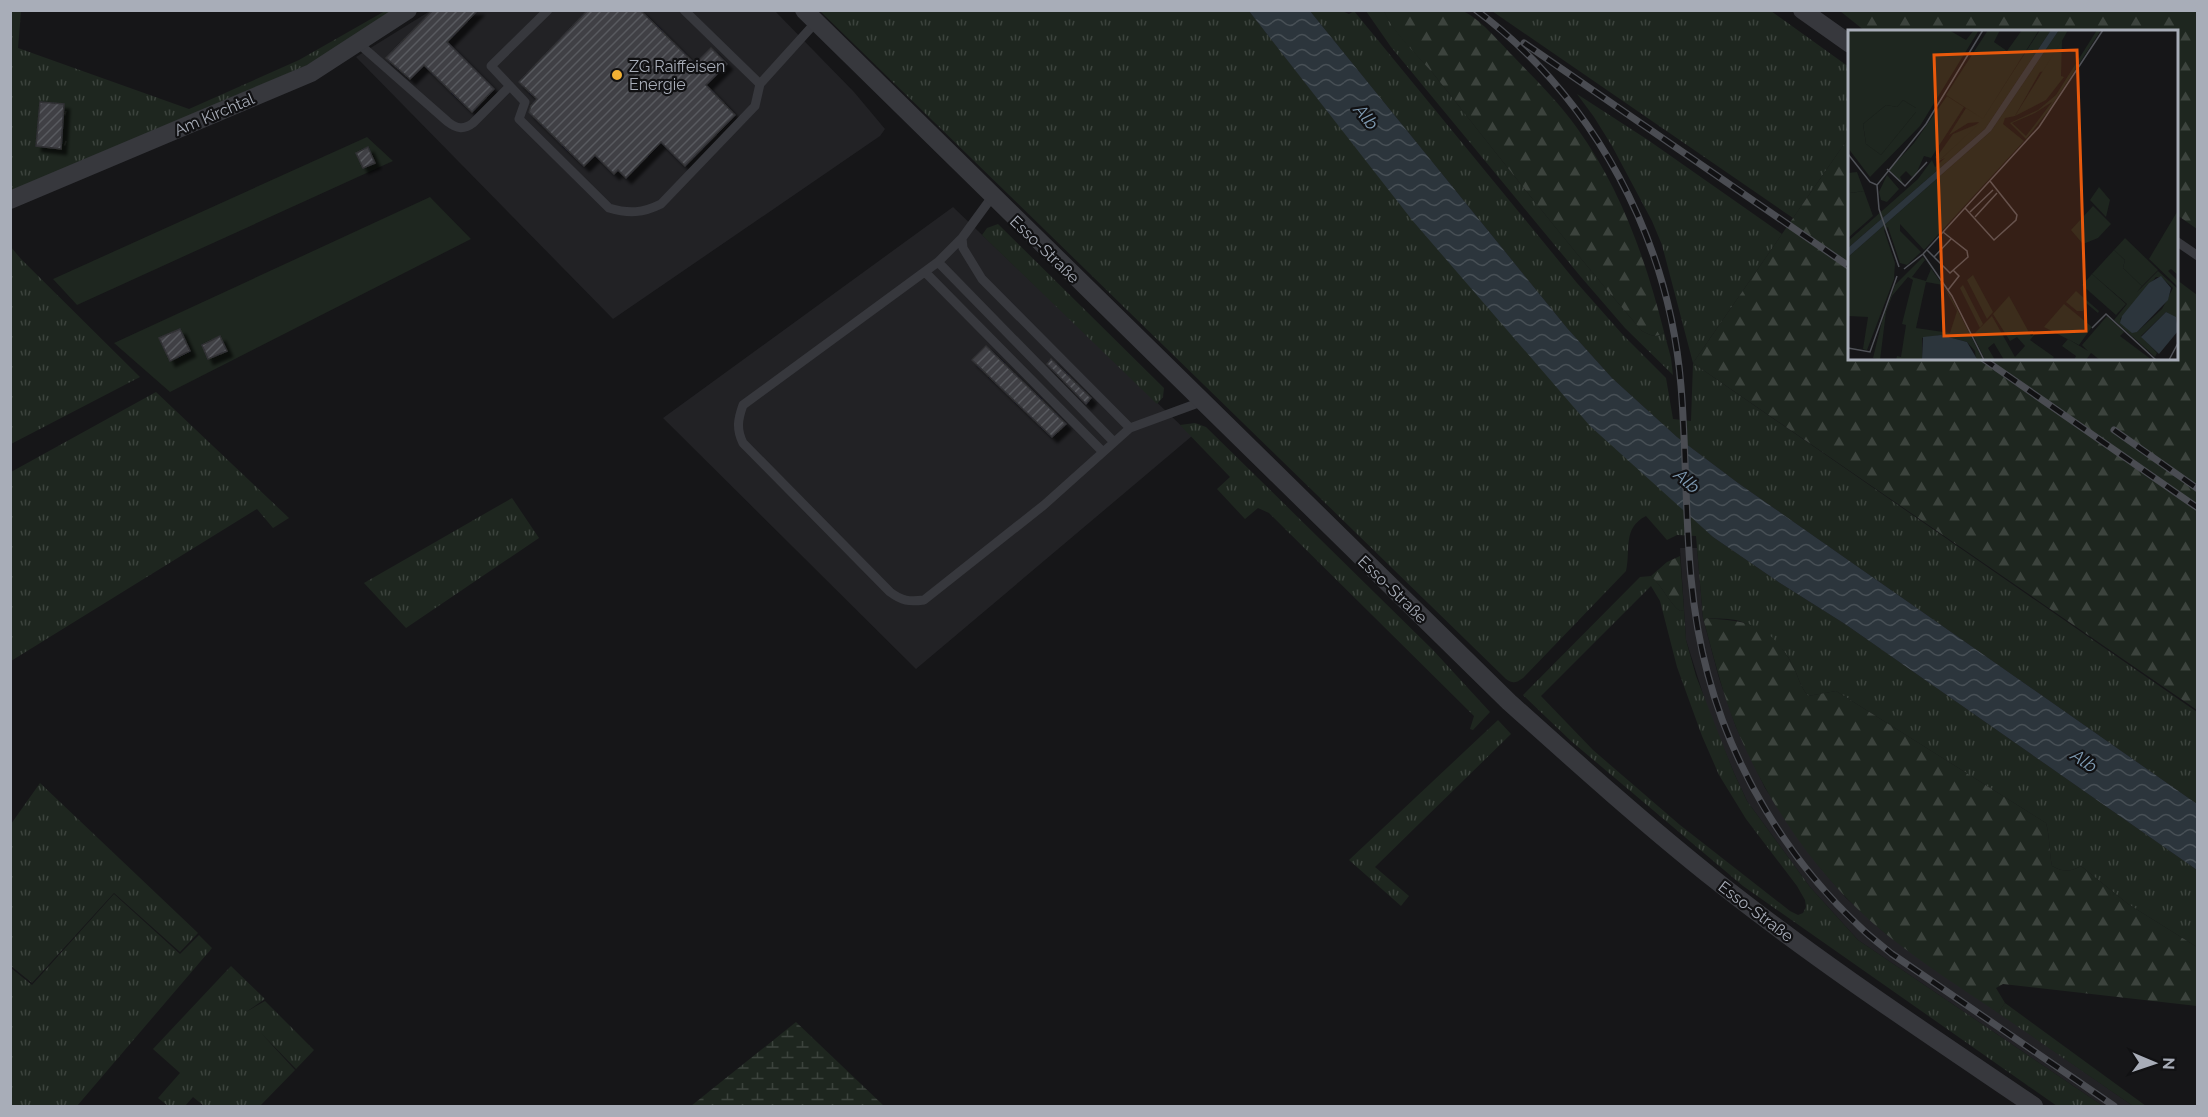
<svg xmlns="http://www.w3.org/2000/svg" width="2208" height="1117" font-family="Raleway,sans-serif">
	<defs>
		<pattern id="grass-tufts" width="24" height="20" patternUnits="userSpaceOnUse" patternTransform="scale(1.5)"><rect width="24" height="20" fill="#1e261f"/><path d="M3 7l-1-3M5 7V3M7 7l1-3M15 17l-1-3M17 17v-4M19 17l1-3" fill="none" stroke="#3c433d"/></pattern>
		<pattern id="forest-firs" width="22" height="20" patternUnits="userSpaceOnUse" patternTransform="scale(1.5)"><rect width="22" height="20" fill="#1e261f"/><path d="M5 1l3.5 6h-7zM16 11l3.5 6h-7z" fill="#3c433d"/></pattern>
		<pattern id="wetland-marsh" width="20" height="14" patternUnits="userSpaceOnUse" patternTransform="scale(1.5)"><rect width="20" height="14" fill="#1e261f"/><path d="M1 5h8M5 5V1M11 12h8M15 12V8" fill="none" stroke="#3c433d"/></pattern>
		<pattern id="water-waves" width="16" height="10" patternUnits="userSpaceOnUse" patternTransform="scale(1.5)"><rect width="16" height="10" fill="#2c353c"/><path d="M0 5q4-4 8 0t8 0" fill="none" stroke="#485056"/></pattern>
		<pattern id="building-hatch" width="6" height="6" patternUnits="userSpaceOnUse" patternTransform="scale(1.5)"><rect width="6" height="6" fill="#404145"/><path d="M-1 1l2-2M0 6l6-6M5 7l2-2" fill="none" stroke="#595a5e"/></pattern>
		<filter id="shadow"><feDropShadow dx="5.5" dy="5.5" stdDeviation="1.5" flood-color="#0009"/></filter>
	</defs>
	<rect width="100%" height="100%" fill="#161618"/>
	<!-- built -->
	<path fill="#222225" d="M430 11H775L854 92 885 129 880 136 613 319 356 57Z
		M953 207 1192 436 916 669 663 418Z
		M1680 548H1697L1703 618 1719 678 1736 727 1765 788 1818 865 1846 898 1886 934 2133 1106H2103L1858 940 1810 887 1747 801 1734 773 1708 710 1686 640Z"/>
	<!-- grass -->
	<path fill="url(#grass-tufts)" fill-rule="evenodd" d="M10 11H21L18 48 189 109 299 60 385 11H400L336 50 303 67 11 192Z
		M820 11H1249L1347 136 1656 484 1713 537 1780 583 1845 624 2197 870V947L2128 904 2081 866C2070 872 2063 872 2052 866 2049 851 2050 837 2046 823L1836 691 1808 696C1799 685 1798 674 1791 662 1780 642 1759 626 1736 620 1726 618 1714 619 1703 618L1696 536 1677 535 1667 540 1646 516C1622 528 1631 550 1626 571L1523 678C1516 683 1513 684 1506 679Z
		M1310 11H1342L1349 14 1354 11 1577 283 1623 335 1666 378 1673 419 1691 421 1693 363 1662 245 1652 221 1612 146 1594 117 1577 94 1648 140 1782 234 1693 363 2197 712V804L1738 483 1677 437 1612 378 1567 328Z
		M1366 11H1384C1394 34 1424 61 1440 82 1506 166 1572 250 1642 331 1650 335 1656 339 1664 332L1671 358 1673 375 1625 328 1581 277 1391 47Z
		M1492 11H1771L1849 67V137L1793 218Z
		M998 224 1164 388 1163 397 1157 404 982 235 987 228Z
		M10 246 21 259 140 377 11 444Z
		M156 392 289 518 273 528 257 509 11 661V472Z
		M1195 423 1206 427 1433 650 1490 712 1473 730 1470 729 1474 716 1269 513 1258 508 1245 519 1217 489 1230 477 1180 425Z
		M512 498 539 538 406 628 364 583Z
		M1651 576C1662 586 1670 604 1680 611L1684 610 1686 640 1696 676 1734 773 1747 801 1810 887 1858 940 2103 1106H2057L1743 886 1571 741 1523 695 1640 577ZM1651 586 1660 601 1677 667 1702 736 1719 775 1746 819 1797 886 1805 900 1806 907 1803 913 1798 915 1790 911 1680 825 1593 750 1541 696Z
		M1498 720 1511 734 1375 867 1409 896 1401 906 1349 860Z
		M40 783 198 933 180 952 114 893 32 983 11 966V824Z
		M114 894 180 954 199 935 212 948 77 1106H11V968L32 985Z
		M231 966 265 999 246 1012 265 1001 314 1050 296 1069 261 1033 295 1070 260 1106H204L193 1097 185 1106H168L158 1098 180 1073 153 1049Z
		M2005 1003 2146 1106H2133L1998 1013Z"/>
	<!-- forest -->
	<path fill="url(#forest-firs)" d="M1384 11C1399 10 1452 7 1462 11 1479 17 1500 43 1513 56 1535 79 1559 102 1577 128 1621 189 1646 260 1664 332 1656 339 1650 335 1642 331 1572 250 1506 166 1440 82 1424 61 1393 34 1384 11Z
		M1840 11H2197V229L2177 215 2176 32 1865 31Z
		M1849 137 1850 358H2176L2177 280 2197 295V710L1693 363Z
		M1680 556 1684 610 1680 611C1670 604 1662 586 1651 576L1667 562Z
		M1703 618C1745 621 1768 622 1791 662 1798 674 1799 685 1808 696L1836 691 2046 823C2050 837 2049 852 2052 866 2063 872 2070 872 2081 866L2128 904 2197 947V1006L2003 984 1996 988 2005 1003 1998 1013C1961 988 1922 963 1887 935 1820 881 1768 805 1736 727 1722 692 1713 654 1703 618Z"/>
	<!-- wetland -->
	<path fill="url(#wetland-marsh)" d="M796 1022 884 1106H691Z"/>
	<!-- garden -->
	<path fill="#1e261f" d="M367 137 393 161 77 305 53 279Z
		M430 197 471 239 170 392 114 343Z"/>
	<!-- water -->
	<path fill="url(#water-waves)" d="M1249 11H1310L1567 328 1612 378 1677 437 1738 483 2197 804V870L1845 624 1780 583 1713 537 1590 426 1412 220Z"/>
	<!-- building -->
	<path fill="url(#building-hatch)" stroke="#303034" stroke-width="1.5" filter="url(#shadow)" d="M433 10H478L447 42 494 89 472 112 424 65 410 79 386 58Z
		M588 10H640L695 64 711 48 727 64 706 85 735 115 685 166 661 142 626 178 618 170 614 174 595 155 584 166 529 112 531 106 537 99 519 82Z
		M40 102 64 104 61 149 36 146Z
		M368 147 375 163 363 168 356 153Z
		M180 329 190 351 170 361 159 338Z
		M220 336 227 351 208 359 202 345Z
		M986 346 1066 424 1052 437 972 360Z
		M1051 359 1091 398 1086 404 1047 364Z"/>
	<g fill="none" stroke-linecap="round" stroke-linejoin="round">
		<!-- service -->
		<path stroke="#37383d" stroke-width="9" d="M548 10 491 66 525 102 519 119 609 208C629 214 643 213 661 204L755 106 760 84 816 22
			M684 10 760 84
			M358 43 448 122C457 129 464 130 473 123L510 86
			M992 197 962 238 938 262 743 405C738 419 736 429 743 443L890 592C902 601 909 602 924 600L1044 505 1130 428 1201 402
			M962 238 963 248 982 279 1130 428
			M2176 241 2198 256
			M938 262 1113 441
			M925 272 1102 451"/>
		<!-- minor -->
		<path stroke="#37383d" stroke-width="18" d="M804 10 1509 702C1578 764 1647 826 1719 883 1820 963 1928 1034 2034 1106
			M1802 10 1850 44
			M10 200 311 73 408 10"/>
		<!-- rail casing -->
		<g stroke="#4a4c52" stroke-width="7">
			<path id="rail" d="M1476 10C1595 99 1669 239 1681 386 1689 483 1682 581 1708 675 1733 769 1788 860 1859 926 1869 936 1881 945 1892 954L2114 1106
				M1524 43 1850 267
				M1982 358 2198 508
				M2114 430 2198 489"/>
		</g>
		<!-- rail -->
		<use href="#rail" stroke="#111113" stroke-width="4.5" stroke-dasharray="14" stroke-linecap="butt"/>
	</g>
	<!-- markers -->
	<circle fill="#f2b134" stroke="#111113" stroke-width="2" cx="617" cy="75" r="6"/>
	<g text-anchor="middle" stroke-width="4.5" stroke-linejoin="round" paint-order="stroke">
		<!-- poi labels -->
		<g font-size="16" fill="#a8adb8" stroke="#111113" text-anchor="start">
			<text x="629" y="72">ZG Raiffeisen<tspan x="629" dy="18">Energie</tspan></text>
		</g>
		<!-- street labels -->
		<g font-size="16" fill="#a8adb8" stroke="#111113">
			<text transform="translate(214 114) rotate(-23)" y="6">Am Kirchtal</text>
			<text transform="translate(1045 249) rotate(44)" y="6">Esso-Straße</text>
			<text transform="translate(1393 589) rotate(44)" y="6">Esso-Straße</text>
			<text transform="translate(1756 911) rotate(37)" y="6">Esso-Straße</text>
		</g>
		<!-- water labels -->
		<g font-size="18" font-style="italic" fill="#7f9bb3" stroke="#111113">
			<text transform="translate(1366 117) rotate(51)" y="6">Alb</text>
			<text transform="translate(1687 481) rotate(41)" y="6">Alb</text>
			<text transform="translate(2084 761) rotate(35)" y="6">Alb</text>
		</g>
	</g>
	<!-- overview -->
	<g transform="translate(1848 30)">
		<rect width="330" height="330" fill="#161618"/>
		<path d="M192 0H203L137 99 0 218V211L70 149 84 130 87 137 97 128 89 132 87 126 93 129 131 92 142 91 120 93 101 105 118 78 135 88ZM211 0H220L197 41 192 42 167 86 157 88 155 94 176 111 76 220 52 194V201L73 222 59 235 52 233 40 197 36 200 47 233 46 249 19 320 0 316 15 319 20 287 0 286V227L143 101ZM249 0H253L201 80 178 109 162 93 190 80 208 65ZM204 72 178 106 164 93 187 83ZM99 66 116 77 83 128 76 126 68 144 64 147 58 141 52 147 56 155 41 140 66 113ZM55 70 68 78V82L33 125 18 114 15 94 38 75 49 77ZM329 182 330 245 323 239 320 241 330 251V257L301 229ZM266 220 277 230 275 238 294 256 289 262 310 241 330 259V291L318 282 293 306 309 323 307 327 266 290 279 274 244 244ZM308 247H313L325 258 314 279 289 302 272 289ZM75 227 103 267 135 330H128L127 321 119 312 93 305 74 308V330H48L49 326 53 327 58 295 54 294 65 250 60 247 44 266 38 282 32 330 25 328 34 291 47 255ZM77 230 83 239 78 251 64 247ZM78 252 95 255 109 281 102 303 68 298ZM228 261 251 281 250 283 238 273 235 281H229L218 272ZM161 266 183 306 187 304 182 310 206 327 204 330H156L146 313 140 318 147 330H137L125 305 144 286 167 327 177 316 169 307 162 311 145 284ZM216 274 244 297 231 315 196 297Z" fill="#1e261f" fill-rule="evenodd"/>
		<path d="M0 0H101L118 10 126 0H131L72 96 22 147 0 118ZM55 70 68 78V82L33 125 18 114 15 94 38 75 49 77ZM140 0H152L146 12 159 21 174 0H191L135 89 98 65ZM214 10 213 46 216 47 198 70 167 86ZM132 93 93 129 88 128 105 104ZM0 145 2 163 16 161 25 186 0 208ZM39 145 51 159 39 172 33 170 31 162Z" fill="#1e261f" fill-rule="evenodd"/>
		<path d="M9 142 16 161 2 163 0 143ZM251 157 262 170 258 187 242 170ZM245 176 263 194 250 208 235 214 223 200Z" fill="#1e261f"/>
		<path d="M277 208 310 240 294 256 275 238 277 230 266 220ZM244 244 278 274 268 285 234 255ZM125 245 145 282 139 289 119 250ZM115 255 135 294 132 298 112 258ZM259 286 276 302 272 306 304 330H252L243 323 238 330H226L228 326 214 316 220 309 240 321 234 315Z" fill="#1e261f"/>
		<path d="M203 0H211L143 101 0 227V218L137 99ZM313 246 323 258 320 270 289 302 284 303 272 293 274 286 301 253ZM318 282 328 287 330 301 311 324 293 307ZM93 305 119 312 129 329 74 330 75 307Z" fill="#2c353c"/>
		<path fill="none" stroke="#505258" stroke-width="1.5" d="M0 124 22 152 29 155M39 139 57 156 79 132M117 178 146 210 168 190 169 185 142 151M122 182 145 160M127 187 149 163M79 220 102 243 120 227 119 221 95 202M75 224 104 266 136 330M86 227 103 209M51 237 31 179 29 155 78 94 135 0M56 239 75 224 191 97 255 0M100 260 111 246 105 240M244 298 258 284 308 330M0 318 22 322 49 246M321 330 330 313"/>
		<path fill="#e8590c" fill-opacity="0.15" stroke="#e8590c" stroke-width="3" d="M229 20 238 301 96 306 86 25Z"/>
		<rect width="330" height="330" fill="none" stroke="#a8adb8" stroke-width="3"/>
	</g>
	<!-- border -->
	<rect width="2208" height="1117" fill="none" stroke="#a8adb8" stroke-width="24"/>
	<!-- north arrow -->
	<g transform="translate(2154 1063) rotate(92)" stroke="#111113" stroke-width="4.5" paint-order="stroke">
	<path d="M0-4.5L10 22L0 15L-10 22Z" fill="#a8adb8"/>
	<text y="-9" font-size="16" font-weight="bold" text-anchor="middle" fill="#a8adb8">N</text>
	</g>
</svg>
